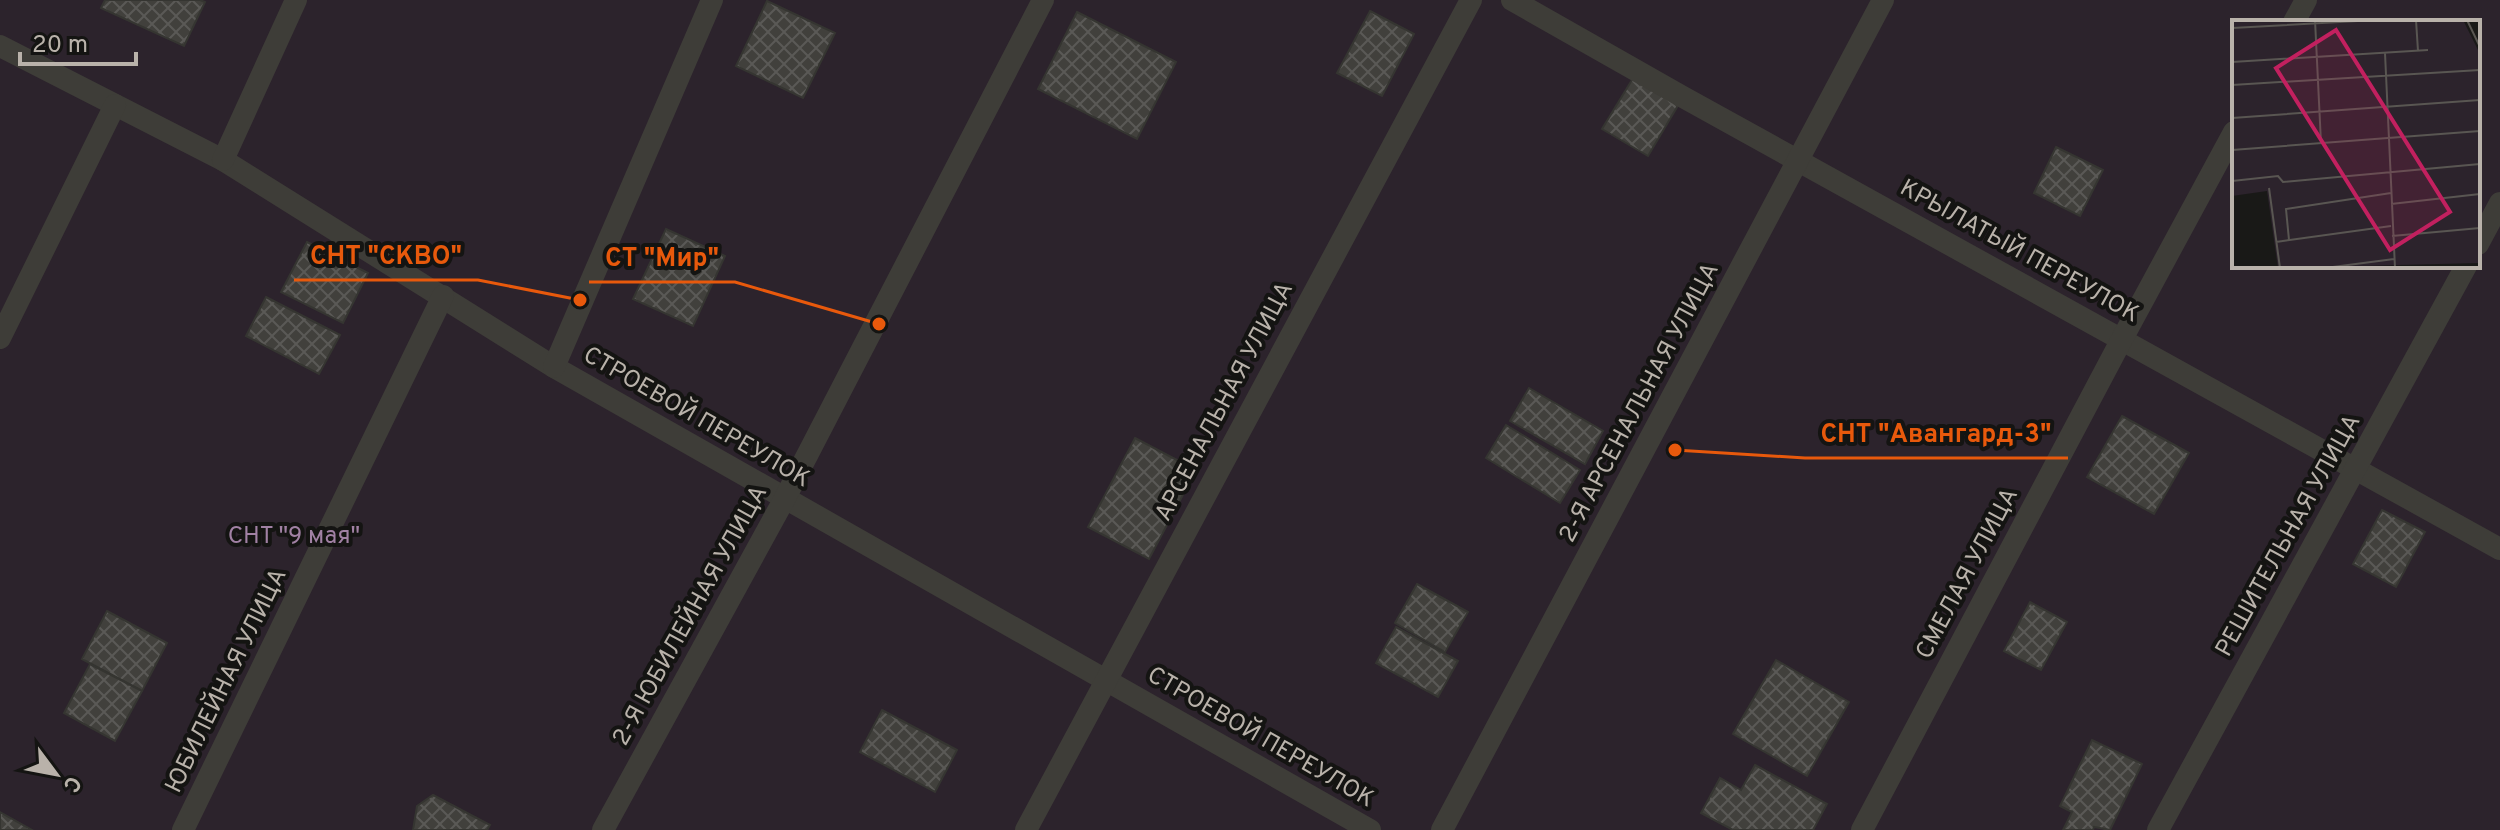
<svg xmlns="http://www.w3.org/2000/svg" width="2500" height="830" font-family="Overpass,sans-serif">
  <style>
    .garden { fill: #2c232c; fill-rule: evenodd }
    .building { fill: url(#building-cross-hatch); stroke: #353531; stroke-width: 2 }
    .lines { fill: none; stroke-linecap: round; stroke-linejoin: round }
    .service { stroke: #3e3d38; stroke-width: 22 }
    .labels { text-anchor: middle; dominant-baseline: central; stroke-width: 8; stroke-linejoin: round; paint-order: stroke }
    .street-label { font-size: 24px; fill: #b9b2aa; stroke: #141412 }
    .park-label { font-size: 24px; fill: #a181a4; stroke: #141412 }
    .inset-road { fill: none; stroke: #595652; stroke-width: 2 }
    .view { fill: #c2205f; fill-opacity: 0.15; stroke: #c2205f; stroke-width: 4 }
    .inset-edge { fill: none; stroke: #b9b2aa; stroke-width: 4 }
    .leader { fill: none; stroke: #e8590c; stroke-width: 3 }
    .callout-dot { fill: #e8590c; stroke: #141412; stroke-width: 3 }
    .callout-label { font-size: 26px; text-anchor: middle; font-weight: bold; fill: #e8590c; stroke: #141412; stroke-width: 8; stroke-linejoin: round; paint-order: stroke }
  </style>
  <defs>
    <pattern id="building-cross-hatch" width="8" height="8" patternUnits="userSpaceOnUse" patternTransform="scale(2)"><rect width="8" height="8" fill="#41403c"/><path d="M0 0l8 8M0 8l8-8" fill="none" stroke="#5a5956"/></pattern>
  </defs>
  <rect width="100%" height="100%" fill="#191917"/>
  <path class="garden" d="M0 0H2500V830H0ZM2234 22H2478V266H2234Z"/>
  <g class="building">
    <polygon points="105,0 200,0 205,2 184,46 101,8"/>
    <polygon points="767,1 835,33 803,98 736,66"/>
    <polygon points="1370,11 1414,34 1382,96 1337,73"/>
    <polygon points="1077,12 1176,62 1137,139 1038,89"/>
    <polygon points="1638,70 1683,97 1648,156 1602,129"/>
    <polygon points="2056,147 2103,170 2080,216 2034,193"/>
    <polygon points="666,229 725,256 693,326 633,299"/>
    <polygon points="307,242 368,273 343,323 281,292"/>
    <polygon points="266,297 340,335 319,374 246,336"/>
    <polygon points="1529,388 1603,431 1585,464 1510,421"/>
    <polygon points="2122,416 2189,453 2154,514 2087,477"/>
    <polygon points="1506,425 1580,470 1560,503 1486,458"/>
    <polygon points="1135,438 1196,470 1149,559 1088,527"/>
    <polygon points="2382,510 2425,532 2396,587 2353,564"/>
    <polygon points="1417,584 1468,612 1445,652 1395,623"/>
    <polygon points="2030,602 2067,622 2041,670 2004,651"/>
    <polygon points="107,611 167,643 142,691 82,659"/>
    <polygon points="1396,627 1458,661 1438,697 1376,663"/>
    <polygon points="1776,660 1849,702 1807,776 1733,734"/>
    <polygon points="90,664 142,691 115,741 64,713"/>
    <polygon points="882,710 957,750 935,792 860,752"/>
    <polygon points="2092,740 2142,764 2110,830 2094,827 2093,830 2063,830 2072,812 2060,806"/>
    <polygon points="1755,765 1827,804 1813,830 1733,830 1701,813 1720,778 1741,790"/>
    <polygon points="433,795 490,825 487,830 413,830 417,806"/>
    <polygon points="0,812 32,830 0,830"/>
  </g>
  <g class="lines">
    <g class="service">
      <polyline points="1512,0 1683,97 2500,549"/>
      <polyline points="2294,22 2306,0"/>
      <polyline points="0,46 223,160 554,367 1370,830"/>
      <polyline points="223,160 296,0"/>
      <polyline points="2478,244 2500,203"/>
      <polyline points="0,338 115,105"/>
      <polyline points="554,367 712,0"/>
      <polyline points="183,830 443,296"/>
      <polyline points="603,830 785,498 1043,0"/>
      <polyline points="1026,830 1471,0"/>
      <polyline points="1442,830 1883,0"/>
      <polyline points="1862,830 2122,339 2234,132"/>
      <polyline points="2158,830 2466,266"/>
    </g>
  </g>
  <g class="labels">
    <g class="street-label">
      <text transform="translate(2019 252) rotate(29)">КРЫЛАТЫЙ ПЕРЕУЛОК</text>
      <text transform="translate(1225 402) rotate(-62)">АРСЕНАЛЬНАЯ УЛИЦА</text>
      <text transform="translate(1640 403) rotate(-62)">2-Я АРСЕНАЛЬНАЯ УЛИЦА</text>
      <text transform="translate(696 418) rotate(30)">СТРОЕВОЙ ПЕРЕУЛОК</text>
      <text transform="translate(2289 536) rotate(-61)">РЕШИТЕЛЬНАЯ УЛИЦА</text>
      <text transform="translate(1968 574) rotate(-62)">СМЕЛАЯ УЛИЦА</text>
      <text transform="translate(691 616) rotate(-61)">2-Я ЮБИЛЕЙНАЯ УЛИЦА</text>
      <text transform="translate(227 681) rotate(-64)">ЮБИЛЕЙНАЯ УЛИЦА</text>
      <text transform="translate(1260 738) rotate(30)">СТРОЕВОЙ ПЕРЕУЛОК</text>
    </g>
    <g class="park-label">
      <text x="294" y="537">СНТ "9 мая"</text>
    </g>
  </g>
  <g transform="translate(2232 20)">
    <rect width="248" height="248" fill="#191917"/>
    <path d="M0 0H231L248 34V243L46 248 35 171 0 176Z" fill="#2c232c"/>
    <path class="inset-road" d="M83 0 89 123M184 0 186 31M235 0 248 27M0 8 144 0M153 33 163 248M0 42 196 30M0 65 248 50M0 98 248 80M0 130 248 111M0 161 46 156 51 162 248 144M37 168 48 248M159 184 248 174M160 216 248 208M57 220 54 189 159 173M44 222 159 206M93 248 162 239"/>
    <path class="view" d="M104 10 218 192 158 230 44 48Z"/>
    <rect width="248" height="248" class="inset-edge"/>
  </g>
  <path class="leader" d="M580 300L478 280H294M879 324L735 282H589M1675 450L1805 458H2068"/>
  <g class="callout-dot">
    <circle cx="580" cy="300" r="8"/>
    <circle cx="879" cy="324" r="8"/>
    <circle cx="1675" cy="450" r="8"/>
  </g>
  <g class="callout-label">
    <text x="386" y="264">СНТ "СКВО"</text>
    <text x="662" y="266">СТ "Мир"</text>
    <text x="1936" y="442">СНТ "Авангард-3"</text>
  </g>
  <g transform="translate(56 774) rotate(122)" stroke="#141412" stroke-width="6" paint-order="stroke">
  <path d="M0-6L14 30L0 20L-14 30Z" fill="#b9b2aa"/>
  <text y="-12" font-size="22" font-weight="bold" text-anchor="middle" fill="#b9b2aa">С</text>
  </g>
  <path d="M20 52v12h116v-12" fill="none" stroke="#b9b2aa" stroke-width="4"/>
  <text x="32" y="52" font-size="24" fill="#b9b2aa" stroke="#141412" stroke-width="6" paint-order="stroke">20 m</text>
</svg>
